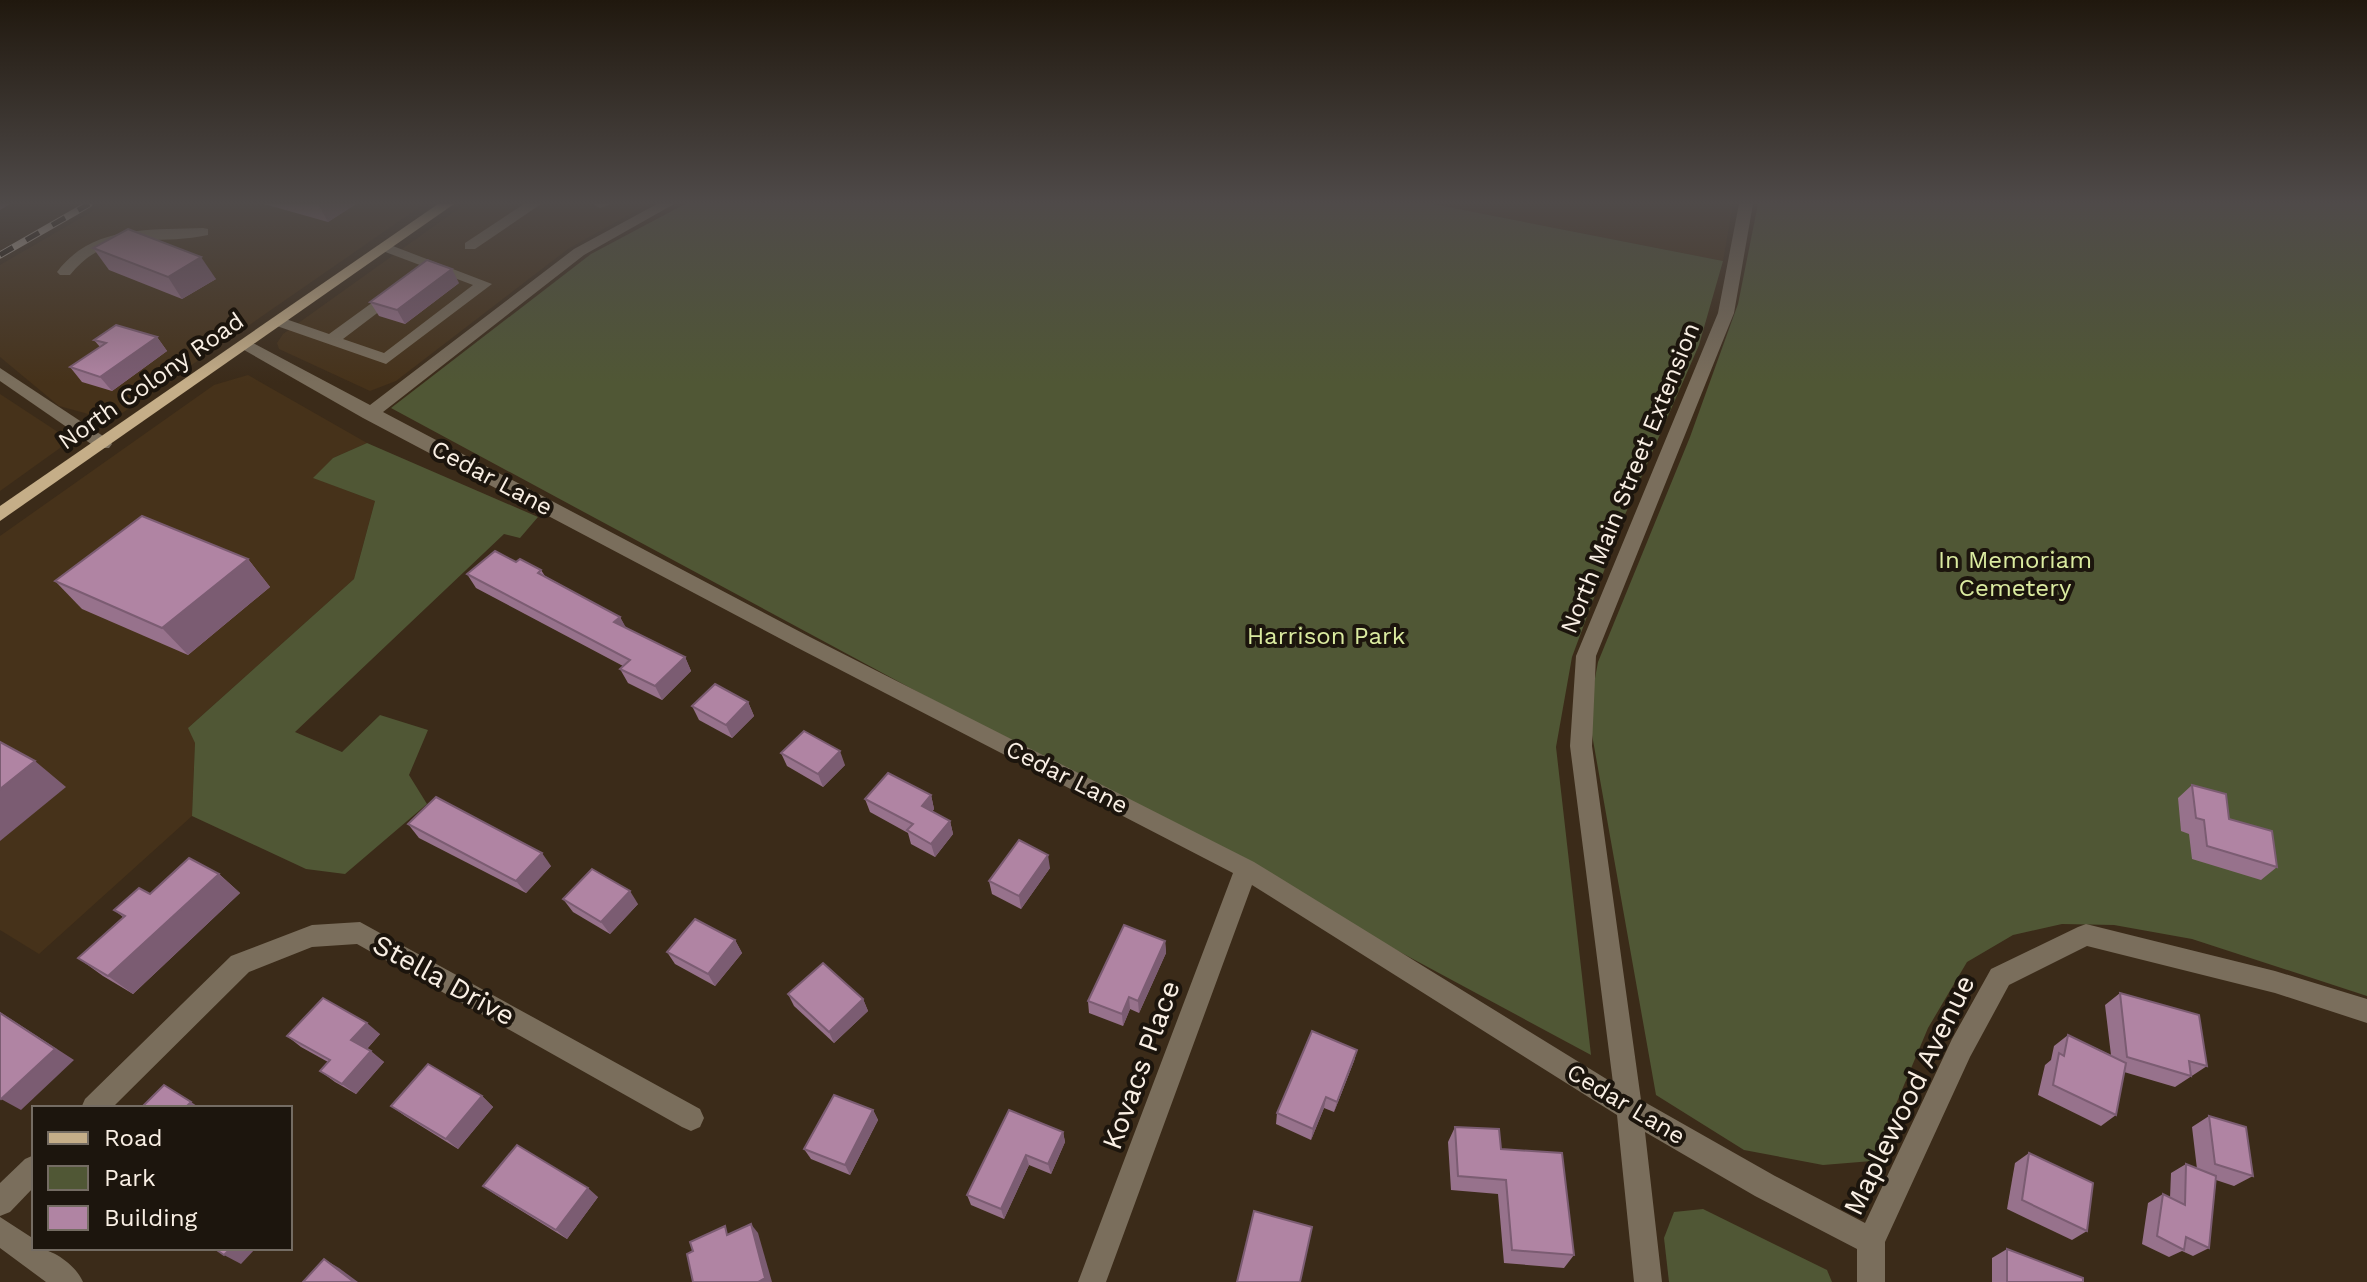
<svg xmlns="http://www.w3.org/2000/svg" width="2367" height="1282" font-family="'Work Sans',sans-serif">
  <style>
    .built { fill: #46321a }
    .green { fill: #505735 }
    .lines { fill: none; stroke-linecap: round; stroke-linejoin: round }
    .minor { fill: #7a6e5c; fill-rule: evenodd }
    .major { fill: #c5ae88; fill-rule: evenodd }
    .rail-casing { stroke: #cbc0b3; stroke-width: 7 }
    .rail { stroke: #1c150d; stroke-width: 5; stroke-dasharray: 15; stroke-linecap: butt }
    .wall { fill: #97728c }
    .shaded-wall { fill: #7b5c72 }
    .building { fill: #b084a3; stroke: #7b5c72; stroke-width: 2 }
    .labels { text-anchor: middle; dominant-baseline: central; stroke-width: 8; stroke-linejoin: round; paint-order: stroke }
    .street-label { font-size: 24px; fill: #f9efe4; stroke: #1c150d }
    .park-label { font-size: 24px; fill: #dbeba0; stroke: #1c150d }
    .near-street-label { font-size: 28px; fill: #f9efe4; stroke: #1c150d }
  </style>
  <rect width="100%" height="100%" fill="#3b2b19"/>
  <g class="built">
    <polygon points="105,204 424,204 118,416 103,418 59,406 0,357 0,265"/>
    <polygon points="465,204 648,204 568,249 396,381 370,391 279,349 277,343 283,334"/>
    <polygon points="1433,204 1733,204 1723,261"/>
    <polygon points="248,375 367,443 333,458 314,478 375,501 354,579 189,727 195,743 192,816 39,954 0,930 0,536 214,385"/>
    <polygon points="0,394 64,436 60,448 0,491"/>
  </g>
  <g class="green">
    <polygon points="685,204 1433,204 1723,261 1699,345 1624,517 1572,657 1556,747 1591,1055 391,408 591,254"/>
    <polygon points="1758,204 2367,204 2367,996 2192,939 2114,925 2062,924 2013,935 1967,962 1928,1028 1872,1161 1823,1165 1744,1150 1656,1095 1591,729 1593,689 1598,662 1690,437 1738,304"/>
    <polygon points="367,443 538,517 520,538 504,534 295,732 342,752 380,715 428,730 409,775 427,804 345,874 306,869 192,816 195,743 188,728 354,579 375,501 313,478 333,458"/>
    <polygon points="1703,1209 1827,1270 1832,1282 1669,1282 1664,1238 1674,1212"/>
  </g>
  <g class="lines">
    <g class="minor">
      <polygon points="524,204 541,204 475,249 465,249 465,243"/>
      <polygon points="593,204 611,204 600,208"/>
      <polygon points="657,204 674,204 584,255 383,412 810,637 1254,862 1613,1083 1570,746 1576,656 1718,313 1739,204 1753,204 1734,313 1596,656 1592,746 1641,1100 1775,1176 1865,1223 1952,1039 1991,969 2078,927 2086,924 2275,971 2367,999 2367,1023 2275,993 2087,946 2009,985 1970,1057 1885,1242 1885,1282 1857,1282 1857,1249 1755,1196 1645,1132 1662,1282 1634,1282 1617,1115 1252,885 1106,1282 1078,1282 1233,873 796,647 363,418 237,346 245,341 251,342 370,405 574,249"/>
      <path d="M203 228 208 229V235C156 247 109 226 70 275H60L57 272C92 225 149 230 203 228Z"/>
      <polygon points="385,243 492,284 386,364 274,325 272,322 280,317 329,334 391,289 401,289 401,295 343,339 384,353 473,285 380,250 380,244"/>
      <polygon points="0,368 109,440 112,444 109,448 97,448 0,381"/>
      <polygon points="360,922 700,1109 704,1118 700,1127 691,1131 682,1127 357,944 312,947 249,972 112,1108 81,1108 85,1099 231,956 312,925"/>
      <polygon points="34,1155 34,1187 10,1212 0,1216 0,1183 25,1159"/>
      <path d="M0 1217 34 1239V1248C52 1248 76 1265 83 1282H46L0 1248Z"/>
    </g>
    <polygon class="major" points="438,204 454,204 0,521 0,506"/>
    <g class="rail-casing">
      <polyline id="rail" points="0,255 89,204"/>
    </g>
    <use href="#rail" class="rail"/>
  </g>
  <g class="wall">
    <polygon points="264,204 356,204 328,222"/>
    <polygon points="93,248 216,279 182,299 109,270"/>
    <polygon points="459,283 405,324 379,316 370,302"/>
    <polygon points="157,337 167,351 112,391 82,382 70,367 100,347 94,340"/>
    <polygon points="248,559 270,587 188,655 82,609 55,581"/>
    <polygon points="516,562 541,570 545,576 620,617 626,629 685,657 691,671 662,700 628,683 620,669 623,666 476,588 467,574"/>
    <polygon points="748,702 754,716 732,738 699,720 692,706"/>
    <polygon points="781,753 845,765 823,787 787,766"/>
    <polygon points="2192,785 2229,819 2277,867 2261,880 2192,859 2189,834 2181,831 2178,798"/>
    <polygon points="931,795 934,809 932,812 950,821 953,834 935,857 911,844 908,833 870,812 865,799"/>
    <polygon points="408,824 551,866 526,893 419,838"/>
    <polygon points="1050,868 1021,909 992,894 989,881"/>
    <polygon points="219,874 240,893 133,994 103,976 78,958 123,917 114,910 150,894"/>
    <polygon points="563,899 638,904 610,934 573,912"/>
    <polygon points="735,940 742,953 715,986 675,964 667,952"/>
    <polygon points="1165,941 1166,953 1139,1013 1130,1009 1123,1026 1089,1013 1088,1001"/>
    <polygon points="2120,993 2207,1066 2175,1087 2124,1072 2116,1115 2101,1126 2038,1095 2045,1065 2051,1060 2054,1046 2068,1035 2111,1055 2105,1005"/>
    <polygon points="788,994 863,999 868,1011 834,1043 794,1006"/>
    <polygon points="380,1034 367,1049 384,1062 356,1094 335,1082 320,1071 328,1062 301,1047 287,1036"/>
    <polygon points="1357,1050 1354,1061 1334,1112 1324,1108 1311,1140 1276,1124 1277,1113"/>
    <polygon points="482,1096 493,1107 458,1149 405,1116 391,1106"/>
    <polygon points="873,1110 878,1120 850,1175 811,1159 804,1149"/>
    <polygon points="1009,1110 1063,1132 1065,1142 1051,1174 1029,1165 1004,1219 971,1205 967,1195"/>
    <polygon points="2209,1116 2253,1176 2234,1186 2216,1180 2209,1248 2193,1256 2182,1251 2169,1257 2142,1244 2148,1203 2163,1194 2170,1198 2171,1173 2186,1164 2197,1169 2192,1127"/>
    <polygon points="1455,1127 1501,1149 1574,1255 1564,1268 1504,1263 1498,1194 1451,1190 1448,1142"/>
    <polygon points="2029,1153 2087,1231 2072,1240 2007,1209 2015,1163"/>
    <polygon points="483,1186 598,1197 567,1239 496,1195"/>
    <polygon points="2007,1249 2083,1282 1992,1282 1992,1258"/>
  </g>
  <g class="shaded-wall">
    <polygon points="0,204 10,204 0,210"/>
    <polygon points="318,204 356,204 328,222"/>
    <polygon points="201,257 216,279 182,299 168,277"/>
    <polygon points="452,269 459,283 405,324 397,310"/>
    <polygon points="157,337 167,351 112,391 100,377"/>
    <polygon points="248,559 270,587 188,655 162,628"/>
    <polygon points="620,617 628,631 614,622"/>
    <polygon points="685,657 691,671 662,700 655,686"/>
    <polygon points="748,702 754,716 732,738 726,725"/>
    <polygon points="840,751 845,765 823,787 818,774"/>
    <polygon points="35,761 66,787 0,841 0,789"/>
    <polygon points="931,795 934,809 925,819 922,806"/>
    <polygon points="950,821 953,834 935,857 931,844"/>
    <polygon points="542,853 551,866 526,893 516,881"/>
    <polygon points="1048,855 1050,868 1021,909 1019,896"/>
    <polygon points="219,874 240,893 133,994 108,976"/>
    <polygon points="630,891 638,904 610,934 601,922"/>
    <polygon points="735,940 742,953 715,986 708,974"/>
    <polygon points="1165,941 1166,953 1139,1013 1138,1001"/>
    <polygon points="1129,997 1130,1009 1123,1026 1122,1014"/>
    <polygon points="863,999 868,1011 834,1043 829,1032"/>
    <polygon points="0,1012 74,1060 21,1110 1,1099"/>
    <polygon points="367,1023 380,1034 365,1051 351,1040"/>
    <polygon points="1357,1050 1354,1061 1334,1112 1337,1102"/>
    <polygon points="371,1051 384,1062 356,1094 342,1084"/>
    <polygon points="482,1096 493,1107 458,1149 446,1139"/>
    <polygon points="1326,1097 1324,1108 1311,1140 1313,1129"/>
    <polygon points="191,1102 200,1108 185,1108"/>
    <polygon points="873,1110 878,1120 850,1175 845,1165"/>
    <polygon points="1063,1132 1065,1142 1051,1174 1048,1164"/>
    <polygon points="1026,1155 1029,1165 1004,1219 1001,1209"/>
    <polygon points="588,1188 598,1197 567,1239 556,1230"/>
    <polygon points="751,1224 758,1233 772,1282 758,1282"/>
    <polygon points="231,1248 256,1248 241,1264 224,1255"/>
    <polygon points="324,1259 339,1268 358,1282 354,1282"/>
  </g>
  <g class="building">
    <polygon points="128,229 201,257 168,277 93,248"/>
    <polygon points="427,260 452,269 397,310 370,302"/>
    <polygon points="116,325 157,337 100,377 70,367 106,343 94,340"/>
    <polygon points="142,516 248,559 162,628 55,581"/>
    <polygon points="495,551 516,562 520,559 541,570 538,573 620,617 614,622 685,657 655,686 620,669 630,660 467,574"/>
    <polygon points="715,684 748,702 726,725 692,706"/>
    <polygon points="804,731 840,751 818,774 781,753"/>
    <polygon points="0,742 35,761 0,789"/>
    <polygon points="888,773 931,795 922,806 950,821 931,844 907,830 913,824 865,799"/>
    <polygon points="2192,785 2226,794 2229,819 2272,831 2277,867 2207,846 2204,820 2196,818"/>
    <polygon points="436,797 542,853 516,881 408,824"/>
    <polygon points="1019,840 1048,855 1019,896 989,881"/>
    <polygon points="189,858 219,874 108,976 78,958 125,916 114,910 139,888 150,894"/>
    <polygon points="592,869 630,891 601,922 563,899"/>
    <polygon points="695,919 735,940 708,974 667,952"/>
    <polygon points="1124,925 1165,941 1138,1001 1129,997 1122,1014 1088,1001"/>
    <polygon points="823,963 863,999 829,1032 788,994"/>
    <polygon points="2120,993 2199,1015 2207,1066 2189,1061 2191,1076 2127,1057"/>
    <polygon points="323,998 367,1023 351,1040 371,1051 342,1084 320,1071 330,1060 287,1036"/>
    <polygon points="0,1013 55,1049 1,1099 0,1098"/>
    <polygon points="1312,1031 1357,1050 1337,1102 1326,1097 1313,1129 1277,1113"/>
    <polygon points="2068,1035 2126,1063 2116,1115 2053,1085 2059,1053 2064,1056"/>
    <polygon points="428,1064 482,1096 446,1139 391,1106"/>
    <polygon points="164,1085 191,1102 185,1108 141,1108"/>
    <polygon points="834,1095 873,1110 845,1165 804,1149"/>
    <polygon points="1009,1110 1063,1132 1048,1164 1026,1155 1001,1209 967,1195"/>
    <polygon points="2209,1116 2246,1127 2253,1176 2215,1164"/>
    <polygon points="1455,1127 1499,1129 1501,1149 1562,1153 1574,1255 1512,1250 1506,1180 1458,1176"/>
    <polygon points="517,1145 588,1188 556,1230 483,1186"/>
    <polygon points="2029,1153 2093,1183 2087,1231 2022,1200"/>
    <polygon points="2186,1164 2216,1176 2209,1248 2186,1237 2184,1250 2157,1236 2163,1194 2185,1205"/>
    <polygon points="1254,1211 1312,1227 1300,1282 1237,1282"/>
    <polygon points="751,1224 765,1278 758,1282 693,1282 687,1254 693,1251 690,1242 725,1226 727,1235"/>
    <polygon points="214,1248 231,1248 224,1255"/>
    <polygon points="2007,1249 2083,1278 2083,1282 2007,1282"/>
    <polygon points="324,1259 354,1282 303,1282"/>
  </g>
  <linearGradient id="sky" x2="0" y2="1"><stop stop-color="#20180e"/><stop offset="0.53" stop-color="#4f4a49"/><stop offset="1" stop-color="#4f4a49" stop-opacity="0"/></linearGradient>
  <rect width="2367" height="383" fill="url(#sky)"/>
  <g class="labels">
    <g class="street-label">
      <text transform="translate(151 381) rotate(-35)">North Colony Road</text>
      <text transform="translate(492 478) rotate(28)">Cedar Lane</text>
      <text transform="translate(1630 478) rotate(-68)">North Main Street Extension</text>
      <text transform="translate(1067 777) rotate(27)">Cedar Lane</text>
      <text transform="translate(1626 1104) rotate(31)">Cedar Lane</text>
    </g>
    <g class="park-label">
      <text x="2015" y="560">In Memoriam<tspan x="2015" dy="28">Cemetery</tspan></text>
      <text x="1326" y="636">Harrison Park</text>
    </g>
    <g class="near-street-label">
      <text transform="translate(444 980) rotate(29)">Stella Drive</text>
      <text transform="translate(1141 1065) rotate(-70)">Kovacs Place</text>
      <text transform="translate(1909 1095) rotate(-64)">Maplewood Avenue</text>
    </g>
  </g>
  <rect x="32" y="1106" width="260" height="144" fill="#1c150d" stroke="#746c63" stroke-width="2"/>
  <rect x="48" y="1132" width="40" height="12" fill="#c5ae88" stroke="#746c63" stroke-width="2"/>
  <text x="104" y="1146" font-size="24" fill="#f9efe4">Road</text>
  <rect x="48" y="1166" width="40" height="24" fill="#505735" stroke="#746c63" stroke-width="2"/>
  <text x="104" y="1186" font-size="24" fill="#f9efe4">Park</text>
  <rect x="48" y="1206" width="40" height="24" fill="#b084a3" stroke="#746c63" stroke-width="2"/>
  <text x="104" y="1226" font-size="24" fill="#f9efe4">Building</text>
</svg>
